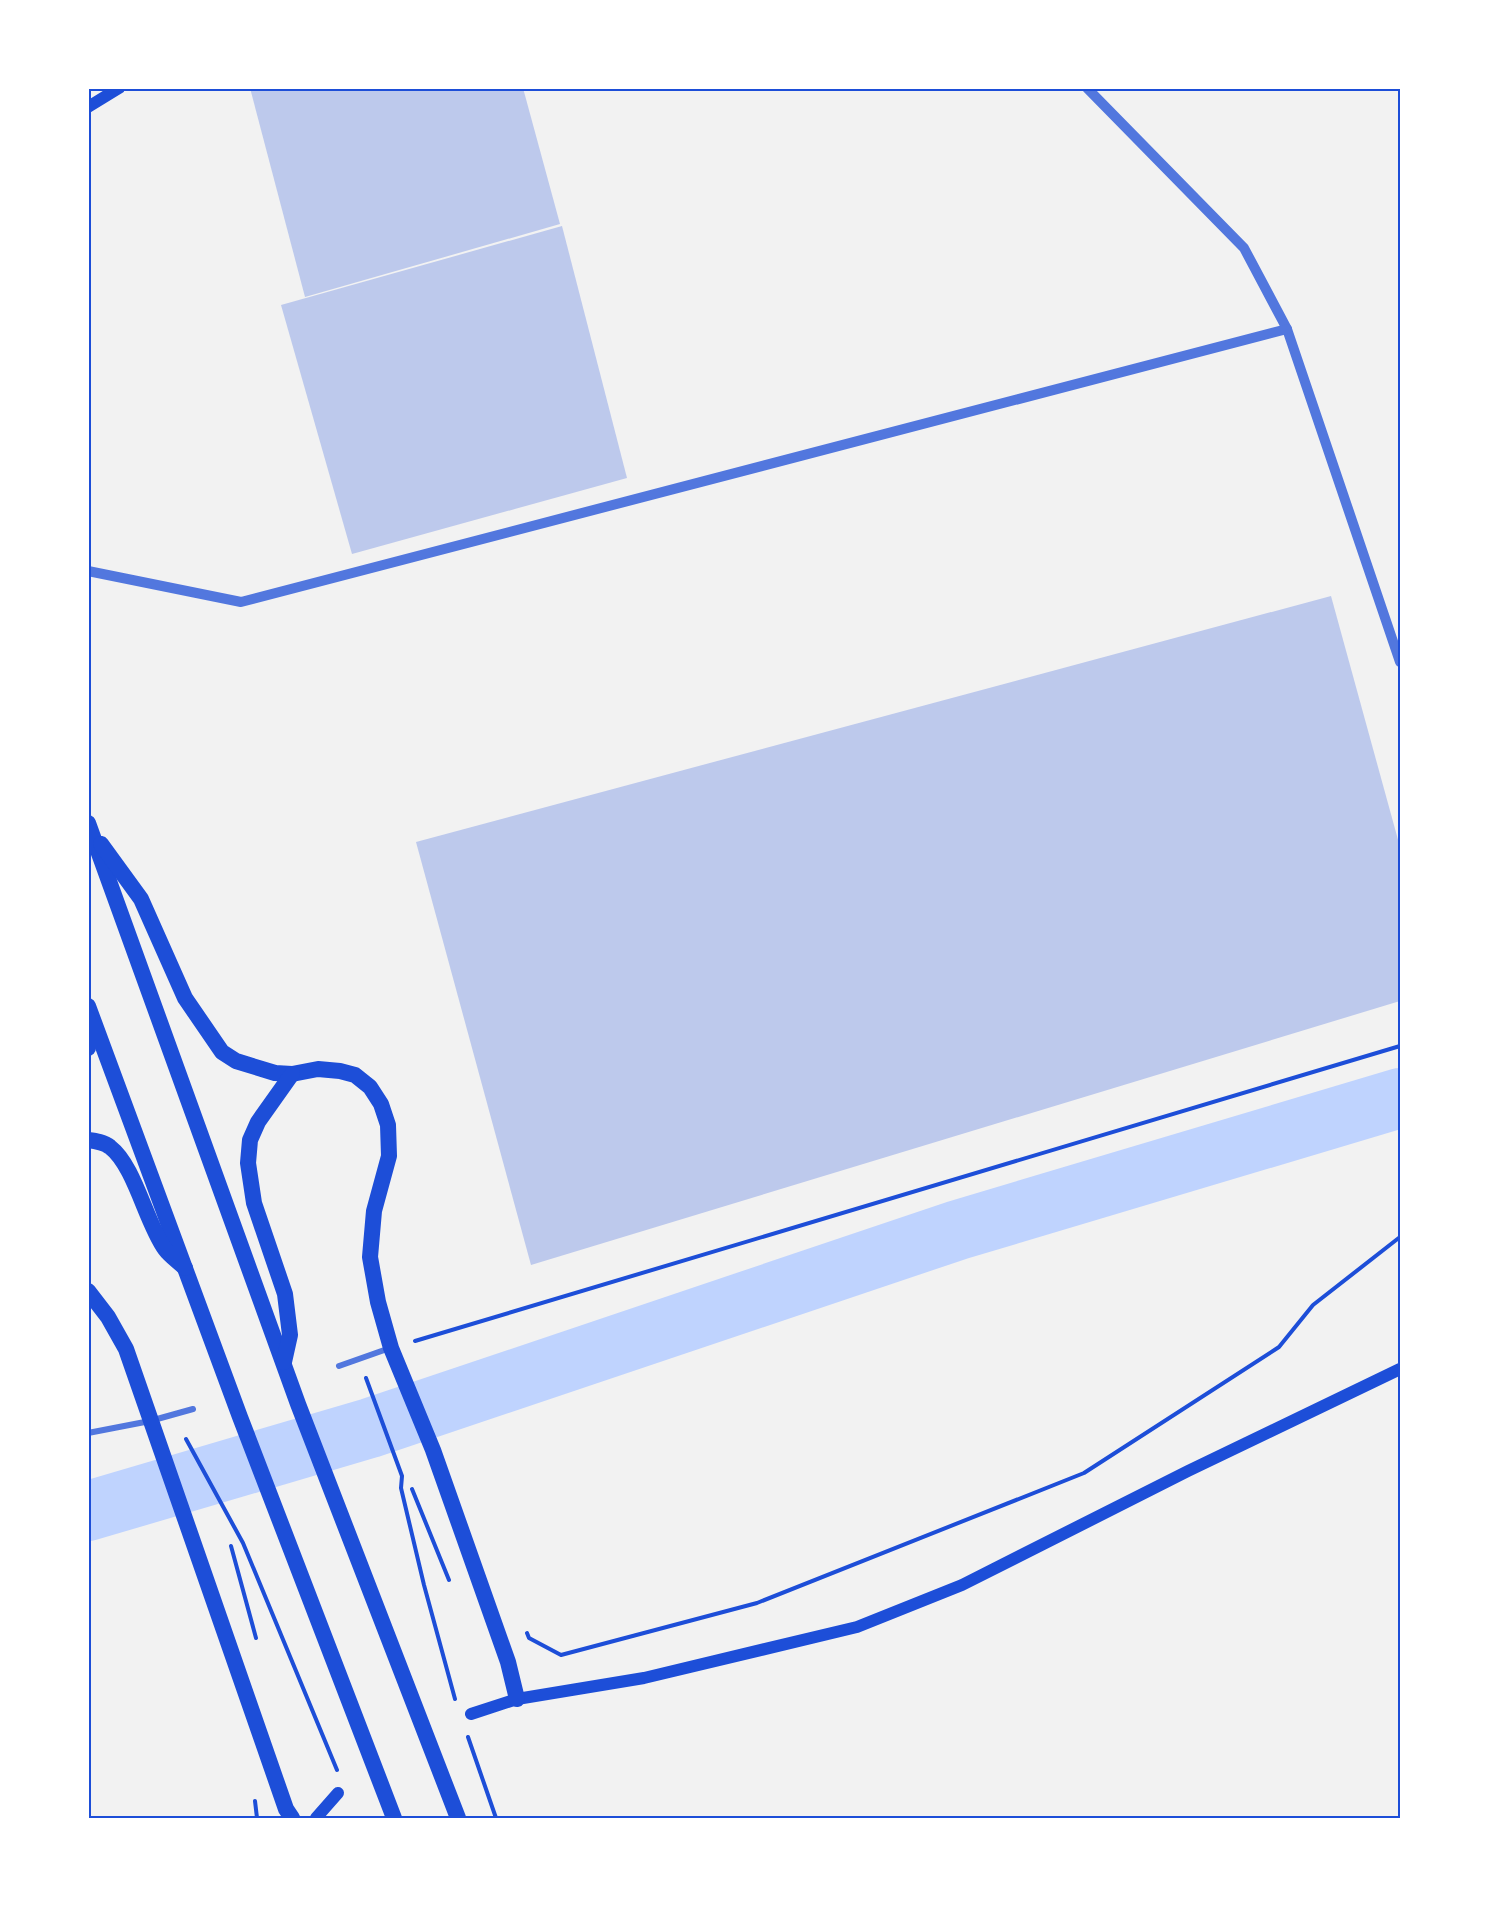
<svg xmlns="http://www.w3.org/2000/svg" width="1489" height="1907" font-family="'PT Sans',sans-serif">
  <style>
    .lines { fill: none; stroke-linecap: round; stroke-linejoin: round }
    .river { stroke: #bfd3fe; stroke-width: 60 }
    .building { fill: #bdc9ec }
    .path { stroke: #1d4ed8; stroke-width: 4 }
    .minor { stroke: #5277de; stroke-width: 6 }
    .tertiary { stroke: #5277de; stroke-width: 10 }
    .secondary { stroke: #1d4ed8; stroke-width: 12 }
    .trunk { stroke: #1d4ed8; stroke-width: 16 }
    .neatline { fill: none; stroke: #1d4ed8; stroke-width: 2 }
  </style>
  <rect width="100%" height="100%" fill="#f2f2f2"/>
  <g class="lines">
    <polyline class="river" points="88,1511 370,1428 958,1230 1400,1098"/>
  </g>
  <g class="building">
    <polygon points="250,88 523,88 560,224 305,297"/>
    <polygon points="562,226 627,478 352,554 281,305"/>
    <polygon points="1331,596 1400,847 1400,1001 531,1265 416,842"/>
  </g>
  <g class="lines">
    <g class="path">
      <polyline points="415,1341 1400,1046"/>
      <polyline points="366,1378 402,1476 401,1488 424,1585 455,1699"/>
      <polyline points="186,1439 243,1543 337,1770"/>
      <polyline points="412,1489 449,1580"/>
      <polyline points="231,1546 256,1638"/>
      <polyline points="527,1633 529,1638 561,1655 757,1603 1084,1473 1279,1347 1313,1305 1400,1237"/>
      <polyline points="468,1737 496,1818"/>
      <polyline points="255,1801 257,1818"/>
    </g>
    <g class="minor">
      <polyline points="339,1366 390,1348"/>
      <polyline points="88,1433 150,1421 193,1409"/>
    </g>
    <g class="tertiary">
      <polyline points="1087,88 1244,248 1287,329 1400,662"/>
      <polyline points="88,571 241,602 1287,329"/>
    </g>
    <g class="secondary">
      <polyline points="88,107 119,88"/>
      <polyline points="471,1714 517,1699 644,1678 857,1627 962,1585 1188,1471 1400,1369"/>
      <polyline points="316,1818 338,1793"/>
    </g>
    <g class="trunk">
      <polyline points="88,823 298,1404 458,1818"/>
      <polyline points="101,844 141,899 185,998 222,1052 236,1061 275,1073 292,1074 318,1069 340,1071 355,1075 370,1087 381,1104 388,1125 389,1156 374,1211 370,1257 378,1302 391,1348 433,1450 508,1662 517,1699"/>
      <polyline points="88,1006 240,1417 394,1818"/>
      <polyline points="88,1019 88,1048"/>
      <path d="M88 1140C96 1141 104 1142 110 1147 135 1166 146 1223 165 1249 170 1256 179 1262 185 1268"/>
      <polyline points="88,1291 108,1317 126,1349 286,1809 292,1818"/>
      <polyline points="284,1362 290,1335 285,1294 254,1203 248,1163 250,1140 258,1122 292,1074"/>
    </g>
  </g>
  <rect width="1489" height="1907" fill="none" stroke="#ffffff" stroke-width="180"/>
  <rect x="90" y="90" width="1309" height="1727" class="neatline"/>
</svg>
